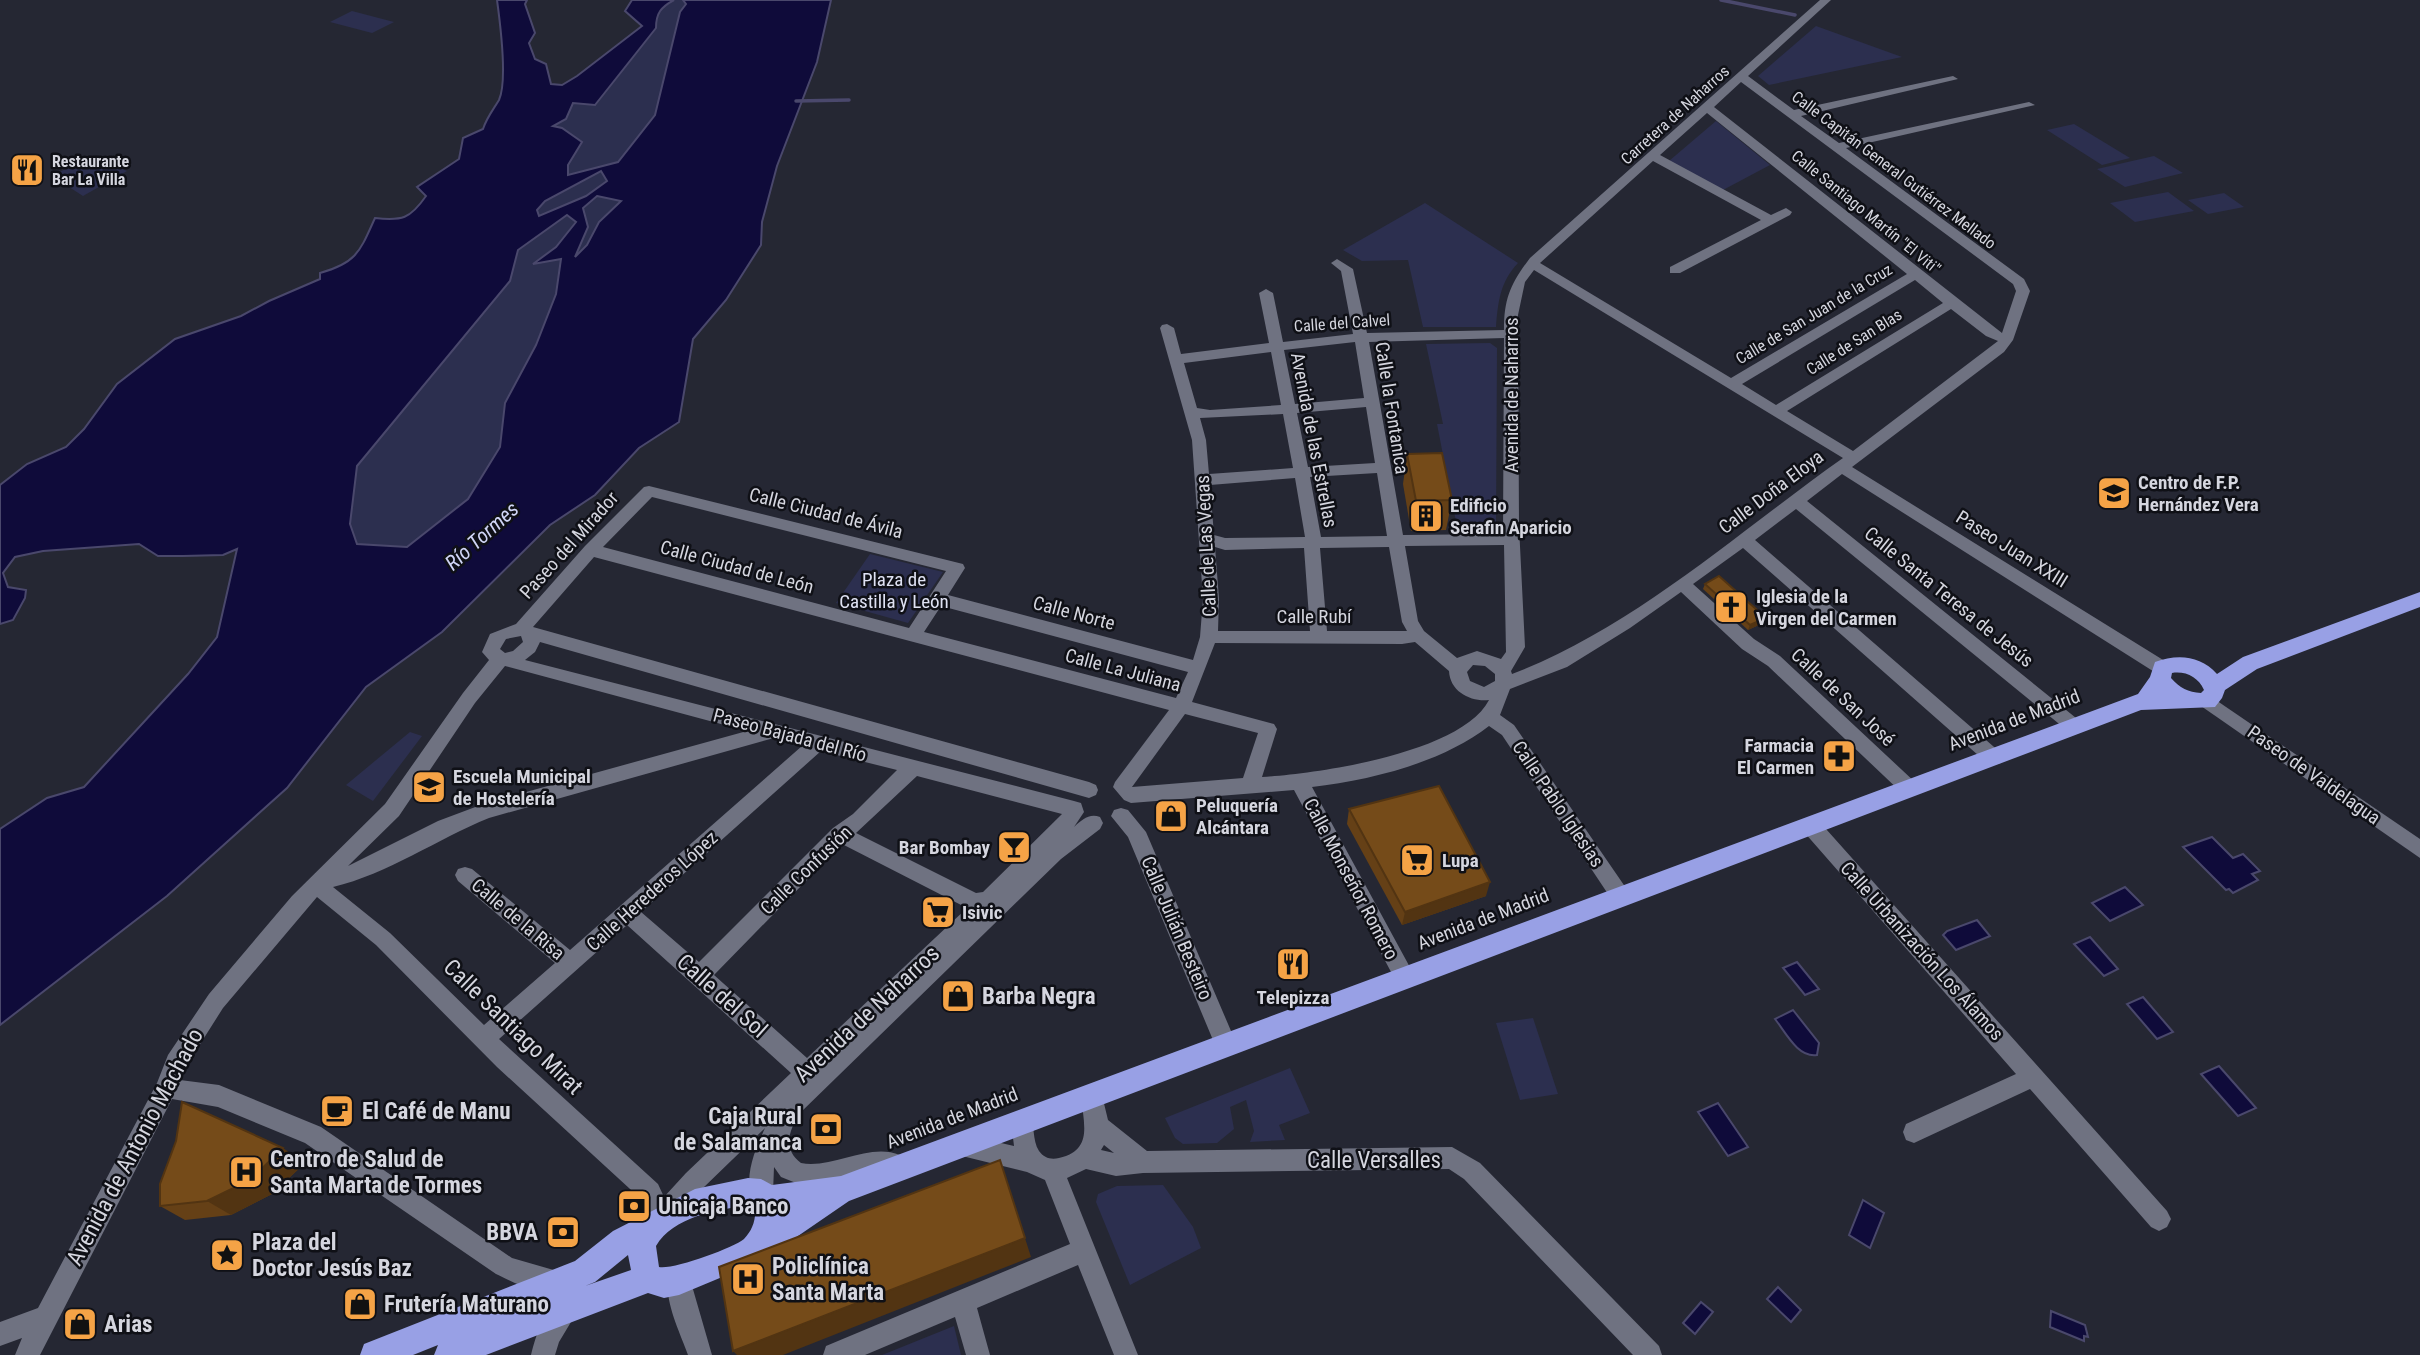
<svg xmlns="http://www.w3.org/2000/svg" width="2420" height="1355" font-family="'Roboto Condensed',sans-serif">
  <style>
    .green { fill: #2c2f4f }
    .water { fill: #0f0b3a; stroke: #4a486c; stroke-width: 2; fill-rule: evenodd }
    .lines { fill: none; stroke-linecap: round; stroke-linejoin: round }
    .stream { stroke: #4a486c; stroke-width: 3.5 }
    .minor { fill: #6f7281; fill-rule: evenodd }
    .highway { fill: #98a0e5; fill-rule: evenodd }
    .wall { fill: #654016 }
    .shaded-wall { fill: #523412 }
    .building { fill: #754b19; stroke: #523412; stroke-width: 2 }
    .labels { text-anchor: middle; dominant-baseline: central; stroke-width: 5; stroke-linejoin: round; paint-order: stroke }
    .far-street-label { font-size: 16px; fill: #d5d6df; stroke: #0f1016 }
    .far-poi-label { font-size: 16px; font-weight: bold; fill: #d5d6df; stroke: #0f1016; text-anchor: start }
    .street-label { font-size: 19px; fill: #d5d6df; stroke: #0f1016 }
    .poi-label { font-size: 19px; font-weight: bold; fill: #d5d6df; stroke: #0f1016; text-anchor: start }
    .park-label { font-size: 19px; fill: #dfe2f3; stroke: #0f1016 }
    .water-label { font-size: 21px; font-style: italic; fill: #d0d5f6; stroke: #0f1016 }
    .near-street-label { font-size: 23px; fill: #d5d6df; stroke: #0f1016 }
    .near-poi-label { font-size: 23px; font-weight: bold; fill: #d5d6df; stroke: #0f1016; text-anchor: start }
  </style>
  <rect width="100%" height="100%" fill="#252733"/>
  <g class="green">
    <path d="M674 0H683L686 4 680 12 655 115 618 162 567 175 568 165 582 142 552 126 566 119 572 103 596 105 656 28C656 13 661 7 674 0Z"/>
    <polygon points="352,11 394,22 372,33 330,22"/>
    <polygon points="1816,26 1902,57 1769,85 1758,76"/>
    <polygon points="1716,121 1770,165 1723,190 1669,161"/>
    <polygon points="2074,124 2130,158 2102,165 2047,130"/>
    <polygon points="90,156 127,171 83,196 52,176"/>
    <polygon points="2154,156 2183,173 2125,187 2097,169"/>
    <polygon points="601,171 607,181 586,196 539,216 537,210 545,201"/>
    <polygon points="2168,192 2194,211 2135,222 2110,203"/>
    <polygon points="2224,193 2244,207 2208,214 2188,200"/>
    <polygon points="598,195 622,200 599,222 587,245 573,259 588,227 583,208"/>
    <path d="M1425 203 1518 263C1500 282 1498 302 1496 327H1423L1408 260 1362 261 1343 250Z"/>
    <polygon points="566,215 576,221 556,247 535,262 561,258 556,294 536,344 505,403 500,447 468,499 407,547 357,544 350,524 357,466 510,281 518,250"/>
    <polygon points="1490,343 1497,348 1496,529 1458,532 1437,424 1443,424 1426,344"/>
    <polygon points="870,554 943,572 908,623 836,603"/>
    <polygon points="410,732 422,736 373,801 346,785"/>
    <polygon points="1533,1018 1558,1094 1520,1100 1496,1023"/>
    <polygon points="1290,1068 1310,1113 1279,1125 1285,1140 1250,1142 1254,1131 1246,1100 1230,1107 1234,1129 1217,1143 1183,1144 1175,1138 1165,1118"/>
    <polygon points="1163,1185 1193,1227 1201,1248 1130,1285 1096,1202 1098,1194 1117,1186"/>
    <polygon points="954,1326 961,1355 882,1355"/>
  </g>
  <g class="water">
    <path d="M497 0H527L525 4 535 33 529 43 535 59 546 64 551 84 562 85 577 76 642 26 625 11 632 0H674C661 7 656 13 656 28L595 105 573 103 566 119 553 126 562 128 582 142 568 165V175L618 162 655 115 680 12 686 4 683 0H831L817 62 777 166 762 222 761 245 726 300 693 339 679 422 639 448 595 495 550 525 442 632 366 687 287 788 167 896 0 1025V829L47 798 84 787 188 674 217 637 237 549 223 555 183 556H158L139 544 43 551 15 557 3 573 8 587 26 590 25 598 13 620 0 624V485L27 464 66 447 84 429 117 384 175 339 241 316 269 301 320 279V273C357 263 360 251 375 218 402 221 410 219 426 196L417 187 459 159 463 138 483 129C487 117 493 110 499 100 508 80 500 22 497 0ZM601 171 607 181 586 196 539 216 537 210 545 201ZM597 196 621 201 599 222 587 245 575 257 588 227 583 208ZM567 215 576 222 556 247 533 264 561 259 556 294 536 345 505 403 500 447 468 499 407 547 357 544 350 524 357 466 510 281 518 250Z"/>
    <polygon points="2212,837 2233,858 2243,854 2260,871 2252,874 2258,880 2233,893 2229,889 2226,890 2183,847"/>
    <polygon points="2125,887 2143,905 2110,921 2092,903"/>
    <polygon points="1977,920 1990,936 1956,950 1943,935 1947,931"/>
    <polygon points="2090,937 2118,969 2104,976 2074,944"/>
    <polygon points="1797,962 1819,989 1805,995 1783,968"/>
    <polygon points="2143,997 2173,1032 2157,1039 2127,1004"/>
    <path d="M1793 1010 1819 1043 1817 1055C1798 1058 1786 1033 1775 1019Z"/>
    <polygon points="2219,1066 2256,1108 2238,1116 2201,1074"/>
    <polygon points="1718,1103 1748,1147 1728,1156 1698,1112"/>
    <polygon points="1863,1200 1884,1213 1870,1248 1849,1235"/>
    <polygon points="1778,1287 1801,1310 1791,1322 1767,1299"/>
    <polygon points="1701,1302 1713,1312 1695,1334 1683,1323"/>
    <polygon points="2051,1311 2085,1325 2088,1337 2084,1336 2084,1341 2050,1327"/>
  </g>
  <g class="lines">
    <g class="stream">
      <polyline points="1721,0 1795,15"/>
      <polyline points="796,101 849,100"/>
    </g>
    <g class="minor">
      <path d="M1820 0H1831L1748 76 1794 110 1953 76 1958 79 1801 116 1839 143 2029 102 2035 105 1846 148 2024 279 2030 291 2013 340 2004 352 1852 467 2168 663 2171 668 2168 673H2156L1842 474 1807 501 2081 722 2084 727 2081 732H2069L1796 509 1755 540 2001 753 2003 758 2001 763 1994 765 1987 763 1743 548 1693 584 1754 639 1780 656 1917 784 1919 789 1917 794 1910 797 1903 794 1768 666 1742 649 1681 592 1630 628 1567 667 1510 689 1500 715 1514 725 1628 891 1631 897 1628 903 1621 906 1614 903 1502 735 1489 726C1441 763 1371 780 1312 787L1412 971 1415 978 1412 985 1405 987 1398 985 1294 790 1131 803 1124 800 1113 787 1115 782 1169 710 594 557 533 627 1089 782 1096 785 1098 790 1096 795 1089 798 540 642 535 652 525 660 1074 801 1081 803 1084 812 1074 827C1082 820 1089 813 1100 817L1103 823 1100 829 1061 859 800 1113C789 1130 782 1149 801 1163 833 1169 869 1142 900 1155L903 1163 900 1171 806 1187 781 1177 774 1167 773 1193 769 1201 761 1205 753 1201C743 1177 755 1150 765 1128L702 1189 669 1227 661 1231 653 1227 642 1200 497 1067 376 945 317 897 223 1008 185 1068 180 1080 219 1085 321 1127 512 1258 564 1273 567 1282 564 1291C543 1299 515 1283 496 1274L305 1143 218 1107 172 1099 40 1355H15L22 1338 0 1346V1322L38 1308 157 1083 168 1055 209 994 292 896 385 804 463 693 489 660 482 652 490 634 516 624 585 546 644 487 649 486 963 564 965 568 948 595 1193 660 1200 637 1203 599 1192 440 1160 328 1162 325 1167 324 1174 328 1181 354 1269 343 1259 293 1266 289 1273 293 1283 342 1353 334 1341 271 1331 263 1337 259 1353 269 1367 333 1504 330C1504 298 1511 283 1530 258ZM1741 82 2013 284 2016 291 2002 333 1714 107ZM1707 113 1907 274 1731 378 1540 263 1653 161 1761 220 1670 267V273H1680L1790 215 1792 212 1786 208 1771 215 1660 155ZM1534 270 1843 458C1738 532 1635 627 1512 674L1511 671 1525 647 1519 526 1518 315 1525 282ZM1915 280 1943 303 1776 405 1742 384ZM1951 309 1986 336 1998 341 1853 451 1787 411ZM1504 338 1503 534 1403 535 1369 342ZM1355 342 1364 398 1295 404 1284 350ZM1271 352 1281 405 1210 410 1197 408 1184 363ZM1366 407 1375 463 1308 467 1297 413ZM1283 414 1293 468 1209 474 1206 440 1200 418ZM1377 473 1387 536 1321 537 1310 477ZM1295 478 1305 537 1225 538 1214 535 1210 485ZM652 497 946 571 909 628 603 547ZM1504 545 1506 652 1501 659 1477 651 1457 658 1424 631 1418 621 1405 546ZM1215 547 1225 550 1304 548 1310 631H1218L1219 599ZM1389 547 1402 622 1407 631H1327L1320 548ZM941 606 1188 672 1176 698 924 632ZM521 636 523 642 513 651 505 653 500 649 506 639ZM1415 642 1449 671C1450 692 1471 702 1489 700 1462 753 1316 774 1262 777L1277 729 1274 724 1192 702 1215 643 1402 644ZM1473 665 1485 666 1495 674V681L1484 687 1470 681 1467 672ZM505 666 747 731 486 803 438 821 348 866 399 816 475 703ZM1185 714 1258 733 1243 778 1132 787ZM774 738 802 746 570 950 472 869 465 867 458 869 455 875 458 881 555 963 484 1025 390 933 333 887C388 874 437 839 489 818ZM821 751 897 770 853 814 833 828 699 962 641 912ZM917 776 1062 814 983 892 976 893 856 833ZM842 844 967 908 807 1058 714 975ZM627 925 791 1073 686 1173 664 1197 658 1184 499 1039Z"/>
      <polygon points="2207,694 2420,839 2420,858 2201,706 2198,701 2201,696"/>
      <polygon points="1121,808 1128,810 1146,832 1237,1045 1234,1052 1226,1055 1218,1052 1128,837 1111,816 1114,810"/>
      <polygon points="1811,818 1818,820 2167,1211 2171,1219 2167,1227 2159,1231 2151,1227 2030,1089 1914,1143 1906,1140 1903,1132 1906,1124 2016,1074 1804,832 1801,826 1804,820"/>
      <path d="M1092 1084 1100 1087 1108 1120 1147 1151 1452 1147 1480 1163 1659 1346 1662 1355H1633L1464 1179 1449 1169 1143 1173 1116 1176 1086 1169 1067 1178 1138 1355H1114L1078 1265 977 1308 990 1355H966L955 1317 865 1355H823L826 1346 1070 1244 1045 1180 1027 1172 962 1156 954 1153 951 1145 954 1137 962 1134 1014 1146 1011 1121 1014 1113 1022 1110 1030 1113C1035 1125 1032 1140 1039 1151 1044 1158 1051 1160 1059 1158 1102 1148 1075 1109 1084 1087ZM1104 1145 1114 1153 1101 1150Z"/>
      <path d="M679 1269 688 1272 712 1355H688C680 1332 661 1296 670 1272Z"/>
      <path d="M565 1300 574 1303 577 1312 559 1342 555 1355H531C536 1335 544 1308 565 1300Z"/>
    </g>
    <path class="highway" d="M2420 592V607L2257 669 2225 690 2222 698 2215 707 2141 710 849 1201 763 1260 679 1295 664 1298 648 1293 486 1355H434L438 1345 413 1355H360L364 1344 575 1261 613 1231 695 1189 748 1178 761 1179 772 1185 841 1176 2138 694 2150 677 2155 662C2177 654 2200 655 2217 674L2243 657ZM2172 673C2186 671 2198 677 2204 690L2201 693C2188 692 2180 688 2171 678ZM748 1206 755 1209C756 1220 752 1231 744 1239 733 1248 673 1270 659 1267L656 1246C673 1217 717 1209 748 1206ZM628 1255 631 1270 585 1286 595 1282Z"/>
  </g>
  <g class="wall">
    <polygon points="1407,454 1452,500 1446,530 1411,531 1403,484"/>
    <polygon points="1705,584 1766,618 1763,623 1748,630 1703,589"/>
    <polygon points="1349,809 1486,896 1402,925 1347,824"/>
    <polygon points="305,1163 272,1194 231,1215 185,1220 160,1206"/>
  </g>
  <g class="shaded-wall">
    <polygon points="1766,618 1763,623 1748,630 1750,625"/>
    <polygon points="1490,882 1486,896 1402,925 1405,912"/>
    <polygon points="283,1148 305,1163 272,1194 231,1215 207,1201"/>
    <polygon points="1000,1160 1031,1257 783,1355 737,1355 733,1351"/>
  </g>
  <g class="building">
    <polygon points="1442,453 1452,500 1416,501 1407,454"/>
    <polygon points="1719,576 1766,618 1750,625 1705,584"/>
    <polygon points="1439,786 1490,882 1405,912 1349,809"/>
    <polygon points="182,1102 283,1148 250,1180 207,1201 160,1206 160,1184 176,1141"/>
    <polygon points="1000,1160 1025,1238 733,1351 719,1267"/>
  </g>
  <defs>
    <g id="restaurant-square" transform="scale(1.75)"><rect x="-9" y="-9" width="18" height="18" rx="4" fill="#f5a346" stroke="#0f1016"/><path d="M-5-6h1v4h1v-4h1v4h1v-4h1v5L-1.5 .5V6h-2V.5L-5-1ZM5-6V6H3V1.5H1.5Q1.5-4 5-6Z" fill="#111"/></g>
    <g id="school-square" transform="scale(1.75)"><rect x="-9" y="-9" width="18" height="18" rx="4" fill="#f5a346" stroke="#0f1016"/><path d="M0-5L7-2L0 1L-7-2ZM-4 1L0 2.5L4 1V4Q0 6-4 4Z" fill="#111"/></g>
    <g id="building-square" transform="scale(1.75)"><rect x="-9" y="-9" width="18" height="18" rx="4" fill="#f5a346" stroke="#0f1016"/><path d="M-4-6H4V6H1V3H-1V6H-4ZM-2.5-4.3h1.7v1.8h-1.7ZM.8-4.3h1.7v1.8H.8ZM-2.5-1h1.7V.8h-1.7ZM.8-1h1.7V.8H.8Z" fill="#111"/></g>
    <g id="church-square" transform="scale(1.75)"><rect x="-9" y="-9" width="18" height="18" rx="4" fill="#f5a346" stroke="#0f1016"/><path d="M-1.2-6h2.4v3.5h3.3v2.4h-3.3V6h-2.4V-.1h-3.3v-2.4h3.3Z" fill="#111"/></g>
    <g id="pharmacy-square" transform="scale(1.75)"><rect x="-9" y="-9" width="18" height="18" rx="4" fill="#f5a346" stroke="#0f1016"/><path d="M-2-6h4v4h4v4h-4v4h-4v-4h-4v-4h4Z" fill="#111"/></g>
    <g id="university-square" transform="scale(1.75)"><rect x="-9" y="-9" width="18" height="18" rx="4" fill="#f5a346" stroke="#0f1016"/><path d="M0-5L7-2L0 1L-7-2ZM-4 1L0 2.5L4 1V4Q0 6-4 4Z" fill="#111"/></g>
    <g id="shop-square" transform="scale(1.75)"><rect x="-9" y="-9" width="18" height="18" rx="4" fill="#f5a346" stroke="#0f1016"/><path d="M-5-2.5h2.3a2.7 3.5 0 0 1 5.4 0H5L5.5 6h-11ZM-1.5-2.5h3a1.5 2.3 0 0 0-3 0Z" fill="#111"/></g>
    <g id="bar-square" transform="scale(1.75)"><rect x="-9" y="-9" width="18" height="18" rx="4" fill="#f5a346" stroke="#0f1016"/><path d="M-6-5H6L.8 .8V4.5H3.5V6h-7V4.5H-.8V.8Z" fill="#111"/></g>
    <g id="supermarket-square" transform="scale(1.75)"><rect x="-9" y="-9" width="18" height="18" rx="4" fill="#f5a346" stroke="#0f1016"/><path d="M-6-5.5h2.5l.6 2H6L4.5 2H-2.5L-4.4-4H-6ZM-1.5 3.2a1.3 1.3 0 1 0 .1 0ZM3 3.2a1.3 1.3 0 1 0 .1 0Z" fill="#111"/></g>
    <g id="cafe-square" transform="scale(1.75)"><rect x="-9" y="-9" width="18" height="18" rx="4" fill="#f5a346" stroke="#0f1016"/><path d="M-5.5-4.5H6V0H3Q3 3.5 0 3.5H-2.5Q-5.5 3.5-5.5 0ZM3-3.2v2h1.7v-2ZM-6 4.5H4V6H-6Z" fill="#111"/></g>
    <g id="bank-square" transform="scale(1.75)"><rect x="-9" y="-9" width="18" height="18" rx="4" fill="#f5a346" stroke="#0f1016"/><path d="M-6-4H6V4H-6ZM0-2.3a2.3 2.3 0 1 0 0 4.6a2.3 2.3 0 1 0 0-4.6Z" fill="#111"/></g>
    <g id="hospital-square" transform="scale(1.75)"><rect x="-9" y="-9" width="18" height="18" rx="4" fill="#f5a346" stroke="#0f1016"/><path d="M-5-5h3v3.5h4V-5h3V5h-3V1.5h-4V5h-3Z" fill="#111"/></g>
    <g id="sight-square" transform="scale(1.75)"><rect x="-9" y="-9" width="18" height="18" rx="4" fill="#f5a346" stroke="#0f1016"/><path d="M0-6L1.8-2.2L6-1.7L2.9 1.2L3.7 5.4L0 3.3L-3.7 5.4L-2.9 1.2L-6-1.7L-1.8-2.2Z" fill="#111"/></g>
  </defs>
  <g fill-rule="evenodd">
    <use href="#restaurant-square" x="27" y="170"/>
    <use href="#school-square" x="2114" y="493"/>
    <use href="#building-square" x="1426" y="516"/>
    <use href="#church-square" x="1731" y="607"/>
    <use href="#pharmacy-square" x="1839" y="756"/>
    <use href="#university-square" x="429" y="787"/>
    <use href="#shop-square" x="1171" y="816"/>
    <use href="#bar-square" x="1014" y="847"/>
    <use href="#supermarket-square" x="1417" y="860"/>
    <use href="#supermarket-square" x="938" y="912"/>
    <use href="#restaurant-square" x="1293" y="964"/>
    <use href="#shop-square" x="958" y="996"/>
    <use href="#cafe-square" x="337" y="1111"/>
    <use href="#bank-square" x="826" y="1129"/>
    <use href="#hospital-square" x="246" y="1172"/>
    <use href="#bank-square" x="634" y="1206"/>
    <use href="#bank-square" x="563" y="1232"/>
    <use href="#sight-square" x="227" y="1255"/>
    <use href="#hospital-square" x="748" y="1279"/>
    <use href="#shop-square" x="360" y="1304"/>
    <use href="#shop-square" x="80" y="1324"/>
  </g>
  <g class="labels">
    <g class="far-street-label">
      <text transform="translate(1675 115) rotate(-42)">Carretera de Naharros</text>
      <text transform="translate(1894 170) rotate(37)">Calle Capitán General Gutiérrez Mellado</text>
      <text transform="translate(1866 212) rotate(39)">Calle Santiago Martín "El Viti"</text>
      <text transform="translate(1814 314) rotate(-31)">Calle de San Juan de la Cruz</text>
      <text transform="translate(1342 323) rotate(-4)">Calle del Calvel</text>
      <text transform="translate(1854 342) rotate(-32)">Calle de San Blas</text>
    </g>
    <g class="far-poi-label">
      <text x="52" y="161">Restaurante<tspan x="52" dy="18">Bar La Villa</tspan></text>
    </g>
    <g class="street-label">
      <text transform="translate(1511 395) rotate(-90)">Avenida de Naharros</text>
      <text transform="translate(1392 408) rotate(81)">Calle la Fontanica</text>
      <text transform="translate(1314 440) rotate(79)">Avenida de las Estrellas</text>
      <text transform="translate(1771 492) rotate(-37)">Calle Doña Eloya</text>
      <text transform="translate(826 513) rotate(14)">Calle Ciudad de Ávila</text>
      <text transform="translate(569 545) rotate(-48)">Paseo del Mirador</text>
      <text transform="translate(1206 546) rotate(-93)">Calle de Las Vegas</text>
      <text transform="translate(2012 549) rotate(32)">Paseo Juan XXIII</text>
      <text transform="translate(737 567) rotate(15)">Calle Ciudad de León</text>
      <text transform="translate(1949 597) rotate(39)">Calle Santa Teresa de Jesús</text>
      <text transform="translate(1074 613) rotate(15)">Calle Norte</text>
      <text x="1314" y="616">Calle Rubí</text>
      <text transform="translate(1123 670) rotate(15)">Calle La Juliana</text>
      <text transform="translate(1843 697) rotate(43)">Calle de San José</text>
      <text transform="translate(2014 720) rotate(-21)">Avenida de Madrid</text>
      <text transform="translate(790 735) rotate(15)">Paseo Bajada del Río</text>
      <text transform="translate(2314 775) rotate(35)">Paseo de Valdelagua</text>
      <text transform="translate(1558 804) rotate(56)">Calle Pablo Iglesias</text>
      <text transform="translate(806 870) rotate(-44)">Calle Confusión</text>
      <text transform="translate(1351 879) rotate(62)">Calle Monseñor Romero</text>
      <text transform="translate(652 891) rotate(-42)">Calle Herederos López</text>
      <text transform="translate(518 919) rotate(40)">Calle de la Risa</text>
      <text transform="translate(1483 919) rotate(-21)">Avenida de Madrid</text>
      <text transform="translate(1177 928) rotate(67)">Calle Julián Besteiro</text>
      <text transform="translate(1922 951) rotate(48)">Calle Urbanización Los Álamos</text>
      <text transform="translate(952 1118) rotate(-21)">Avenida de Madrid</text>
    </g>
    <g class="poi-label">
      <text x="2138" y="482">Centro de F.P.<tspan x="2138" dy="22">Hernández Vera</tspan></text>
      <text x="1450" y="505">Edificio<tspan x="1450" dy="22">Serafin Aparicio</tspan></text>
      <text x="1756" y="596">Iglesia de la<tspan x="1756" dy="22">Virgen del Carmen</tspan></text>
      <text x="1814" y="745" text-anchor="end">Farmacia<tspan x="1814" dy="22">El Carmen</tspan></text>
      <text x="453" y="776">Escuela Municipal<tspan x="453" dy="22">de Hostelería</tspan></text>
      <text x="1196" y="805">Peluquería<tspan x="1196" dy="22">Alcántara</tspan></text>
      <text x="990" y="847" text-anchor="end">Bar Bombay</text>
      <text x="1442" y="860">Lupa</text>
      <text x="962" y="912">Isivic</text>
      <text x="1293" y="997" text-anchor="middle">Telepizza</text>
    </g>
    <g class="park-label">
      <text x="894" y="579">Plaza de<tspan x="894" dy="22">Castilla y León</tspan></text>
    </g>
    <g class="water-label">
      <text transform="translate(482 536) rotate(-42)">Río Tormes</text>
    </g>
    <g class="near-street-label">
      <text transform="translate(722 996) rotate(42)">Calle del Sol</text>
      <text transform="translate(867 1014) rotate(-43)">Avenida de Naharros</text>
      <text transform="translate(513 1027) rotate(44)">Calle Santiago Mirat</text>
      <text transform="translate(135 1147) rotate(-62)">Avenida de Antonio Machado</text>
      <text x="1374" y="1160">Calle Versalles</text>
    </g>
    <g class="near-poi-label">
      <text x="982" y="996">Barba Negra</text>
      <text x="362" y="1111">El Café de Manu</text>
      <text x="802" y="1116" text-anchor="end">Caja Rural<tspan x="802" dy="26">de Salamanca</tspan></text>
      <text x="270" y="1159">Centro de Salud de<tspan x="270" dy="26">Santa Marta de Tormes</tspan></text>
      <text x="658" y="1206">Unicaja Banco</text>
      <text x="538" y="1232" text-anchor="end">BBVA</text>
      <text x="252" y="1242">Plaza del<tspan x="252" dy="26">Doctor Jesús Baz</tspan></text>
      <text x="772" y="1266">Policlínica<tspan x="772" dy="26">Santa Marta</tspan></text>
      <text x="384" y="1304">Frutería Maturano</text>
      <text x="104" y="1324">Arias</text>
    </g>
  </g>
</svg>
